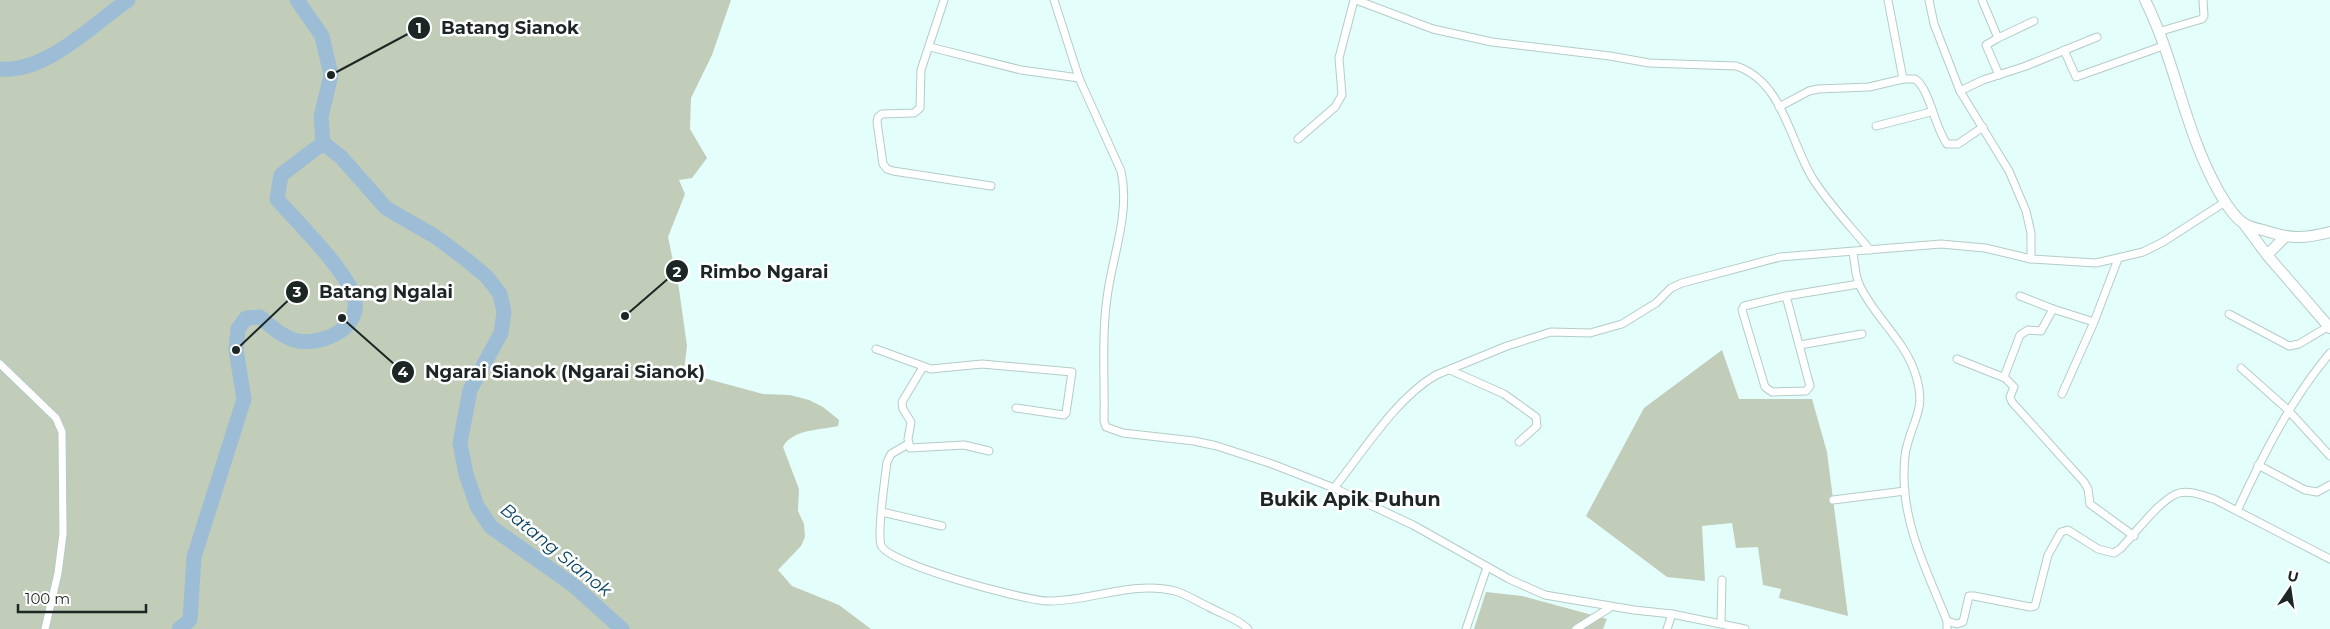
<svg xmlns="http://www.w3.org/2000/svg" width="2330" height="629" font-family="Montserrat,sans-serif">
  <style>
    .green { fill: #c1cdb8 }
    .lines { fill: none; stroke-linecap: round; stroke-linejoin: round }
    .river { stroke: #9cbdd5; stroke-width: 15 }
    .street-casing { stroke: #b3ccc8; stroke-width: 9 }
    .secondary-casing { stroke: #b3ccc8; stroke-width: 12 }
    .street { stroke: #fff; stroke-width: 7 }
    .secondary { stroke: #fff; stroke-width: 10 }
    .labels { text-anchor: middle; dominant-baseline: central; stroke-width: 5; stroke-linejoin: round; paint-order: stroke }
    .water-label { font-size: 18px; font-style: italic; fill: #094565; stroke: #fff }
    .quarter-label { font-size: 19px; font-weight: bold; fill: #1c2624; stroke: #fff }
    .leader { fill: none; stroke: #1c2624; stroke-width: 2 }
    .callout-dot { fill: #1c2624; stroke: #fff; stroke-width: 2 }
    .mark-label { font-size: 15px; text-anchor: middle; font-weight: bold; fill: #fff }
    .callout-label { font-size: 18px; text-anchor: middle; font-weight: bold; fill: #1c2624; stroke: #fff; stroke-width: 5; stroke-linejoin: round; paint-order: stroke }
  </style>
  <rect width="100%" height="100%" fill="#e4fffb"/>
  <g class="green">
    <path d="M0 0H731L712 55 691 98 690 129 707 158 692 178 679 180 685 194 668 237 679 289 687 346 683 379 704 378 763 394 790 395 809 400 823 407 839 420 838 426C821 430 792 429 783 447L799 489 798 511 804 524 805 537 801 546 778 570 792 586 839 605 871 629H0Z"/>
    <polygon points="1722,350 1739,399 1812,399 1827,452 1848,616 1779,598 1781,589 1763,585 1758,547 1736,548 1732,523 1702,526 1705,581 1667,577 1586,516 1644,408"/>
    <polygon points="1486,592 1522,596 1607,619 1603,629 1474,629"/>
  </g>
  <g class="lines">
    <g class="river">
      <polyline points="297,0 322,36 331,75 321,117 323,143 341,157 386,208 436,237 468,261 487,277 500,294 504,312 501,333 470,390 460,443 466,474 477,506 491,527 573,585 622,629"/>
      <path d="M0 69C46 73 92 25 128 0"/>
      <path d="M179 629 190 620 194 557 244 399 236 350 238 329 246 318 260 317C271 326 283 338 298 341 323 345 363 328 354 297 347 271 297 222 277 199L281 175 323 143"/>
    </g>
    <g class="street-casing">
      <g id="street">
        <polyline points="944,0 921,70 920,108 914,113 882,114 878,117 877,122 883,164 887,169 893,171 991,186"/>
        <path d="M1054 0 1079 78 1121 171C1130 211 1114 252 1108 291 1101 334 1105 378 1104 421L1106 427 1123 433 1194 441 1217 446 1272 464 1334 488 1413 525 1509 579 1545 595 1634 610 1672 614 1745 629"/>
        <path d="M1356 0 1433 29 1492 42 1610 56 1649 63 1736 66C1783 81 1790 142 1813 179 1829 204 1851 227 1870 250"/>
        <polyline points="1888,0 1903,79"/>
        <polyline points="1929,0 1934,24 1960,91 2009,171 2026,211 2031,233 2031,259"/>
        <polyline points="1982,0 1998,38 1986,45 1999,75"/>
        <polyline points="2158,32 2202,19 2204,16 2203,0"/>
        <polyline points="1998,38 2034,21"/>
        <polyline points="930,47 1021,70 1079,78"/>
        <polyline points="2064,50 2076,77 2163,46"/>
        <polyline points="1960,91 1983,80 2026,66 2097,37"/>
        <path d="M1779 107 1809 91 1818 89 1869 87 1903 79H1915C1930 89 1934 126 1947 144H1958L1983 127"/>
        <polyline points="1876,126 1931,112"/>
        <polyline points="1298,139 1335,107 1342,95 1339,58 1354,0"/>
        <path d="M1853 253C1855 263 1855 277 1860 286 1875 318 1906 341 1916 376 1926 409 1914 417 1907 446 1904 455 1904 466 1904 476 1904 528 1928 573 1947 621V629"/>
        <polyline points="1786,296 1810,386 1806,391 1772,392 1765,387 1742,310 1744,306 1786,296 1859,284"/>
        <polyline points="2020,296 2053,309"/>
        <polyline points="2229,314 2289,346 2299,344 2329,326"/>
        <polyline points="2094,322 2053,309 2041,331 2028,330 2020,335 2004,377 2014,387 2010,397 2012,402 2084,482 2088,489 2090,504 2134,536"/>
        <polyline points="1800,345 1862,334"/>
        <polyline points="876,349 931,369 982,364 1072,372 1066,413 1064,415 1016,408"/>
        <polyline points="1957,359 2005,378"/>
        <polyline points="0,364 56,418 62,432 63,534 58,573 45,629"/>
        <polyline points="923,367 902,402 903,409 911,422 908,439 910,448 964,445 989,451"/>
        <polyline points="2241,368 2288,410 2330,456"/>
        <polyline points="1450,370 1504,394 1536,417 1537,426 1519,442"/>
        <polyline points="2062,394 2094,322 2118,259"/>
        <path d="M908 444 891 454 887 462C885 479 877 531 881 545 887 564 1023 600 1047 601 1090 602 1132 580 1175 591 1186 594 1198 602 1209 607 1221 614 1239 619 1248 629"/>
        <polyline points="2258,465 2305,490 2317,492 2330,485"/>
        <path d="M1334 488C1363 452 1396 398 1436 375L1507 346 1551 332 1590 333 1622 324 1656 303 1671 288 1682 283 1780 257 1941 244 1985 248 2031 259 2096 263 2143 252 2163 242 2225 202"/>
        <polyline points="1833,500 1905,491"/>
        <path d="M2237 511C2263 455 2290 401 2330 353"/>
        <polyline points="882,512 942,526"/>
        <path d="M1947 621 1957 624 1963 622 1969 596H1974L2030 607 2035 606 2048 555 2061 532 2068 530 2098 549 2114 553 2120 549C2134 535 2161 498 2179 493 2191 490 2203 496 2214 499L2330 559"/>
        <polyline points="1721,623 1722,580"/>
        <polyline points="1466,629 1487,567"/>
        <polyline points="1576,629 1611,607"/>
        <polyline points="1667,629 1672,614"/>
      </g>
    </g>
    <g class="secondary-casing">
      <g id="secondary">
        <path d="M2145 0C2176 62 2184 130 2219 192 2225 202 2234 218 2245 224 2250 227 2258 229 2263 230 2290 239 2303 239 2330 232"/>
        <polyline points="2244,224 2267,255 2330,328"/>
        <polyline points="2267,255 2285,237"/>
      </g>
    </g>
    <use href="#street" class="street"/>
    <use href="#secondary" class="secondary"/>
  </g>
  <g class="labels">
    <g class="water-label">
      <text transform="translate(556 550) rotate(39)">Batang Sianok</text>
    </g>
    <g class="quarter-label">
      <text x="1350" y="499">Bukik Apik Puhun</text>
    </g>
  </g>
  <path class="leader" d="M331 75L419 28M625 316L677 271M236 350L297 292M342 318L403 372"/>
  <g class="callout-dot">
    <circle cx="331" cy="75" r="5"/>
    <circle cx="625" cy="316" r="5"/>
    <circle cx="236" cy="350" r="5"/>
    <circle cx="342" cy="318" r="5"/>
    <circle cx="419" cy="28" r="12"/>
    <circle cx="677" cy="271" r="12"/>
    <circle cx="297" cy="292" r="12"/>
    <circle cx="403" cy="372" r="12"/>
  </g>
  <g class="mark-label">
    <text x="419" y="33">1</text>
    <text x="677" y="277">2</text>
    <text x="297" y="297">3</text>
    <text x="403" y="377">4</text>
  </g>
  <g class="callout-label">
    <text x="510" y="34">Batang Sianok</text>
    <text x="764" y="278">Rimbo Ngarai</text>
    <text x="386" y="298">Batang Ngalai</text>
    <text x="565" y="378">Ngarai Sianok (Ngarai Sianok)</text>
  </g>
  <g transform="translate(2290 589) rotate(13)" stroke="#ffffff" stroke-width="4" paint-order="stroke">
  <path d="M0-4L9 19L0 12L-9 19Z" fill="#1c2624"/>
  <text y="-8" font-size="14" font-weight="bold" text-anchor="middle" fill="#1c2624">U</text>
  </g>
  <path d="M18 604v8h128v-8" fill="none" stroke="#1c2624" stroke-width="2.5"/>
  <text x="25" y="604" font-size="15" fill="#1c2624" stroke="#ffffff" stroke-width="4" paint-order="stroke">100 m</text>
</svg>
